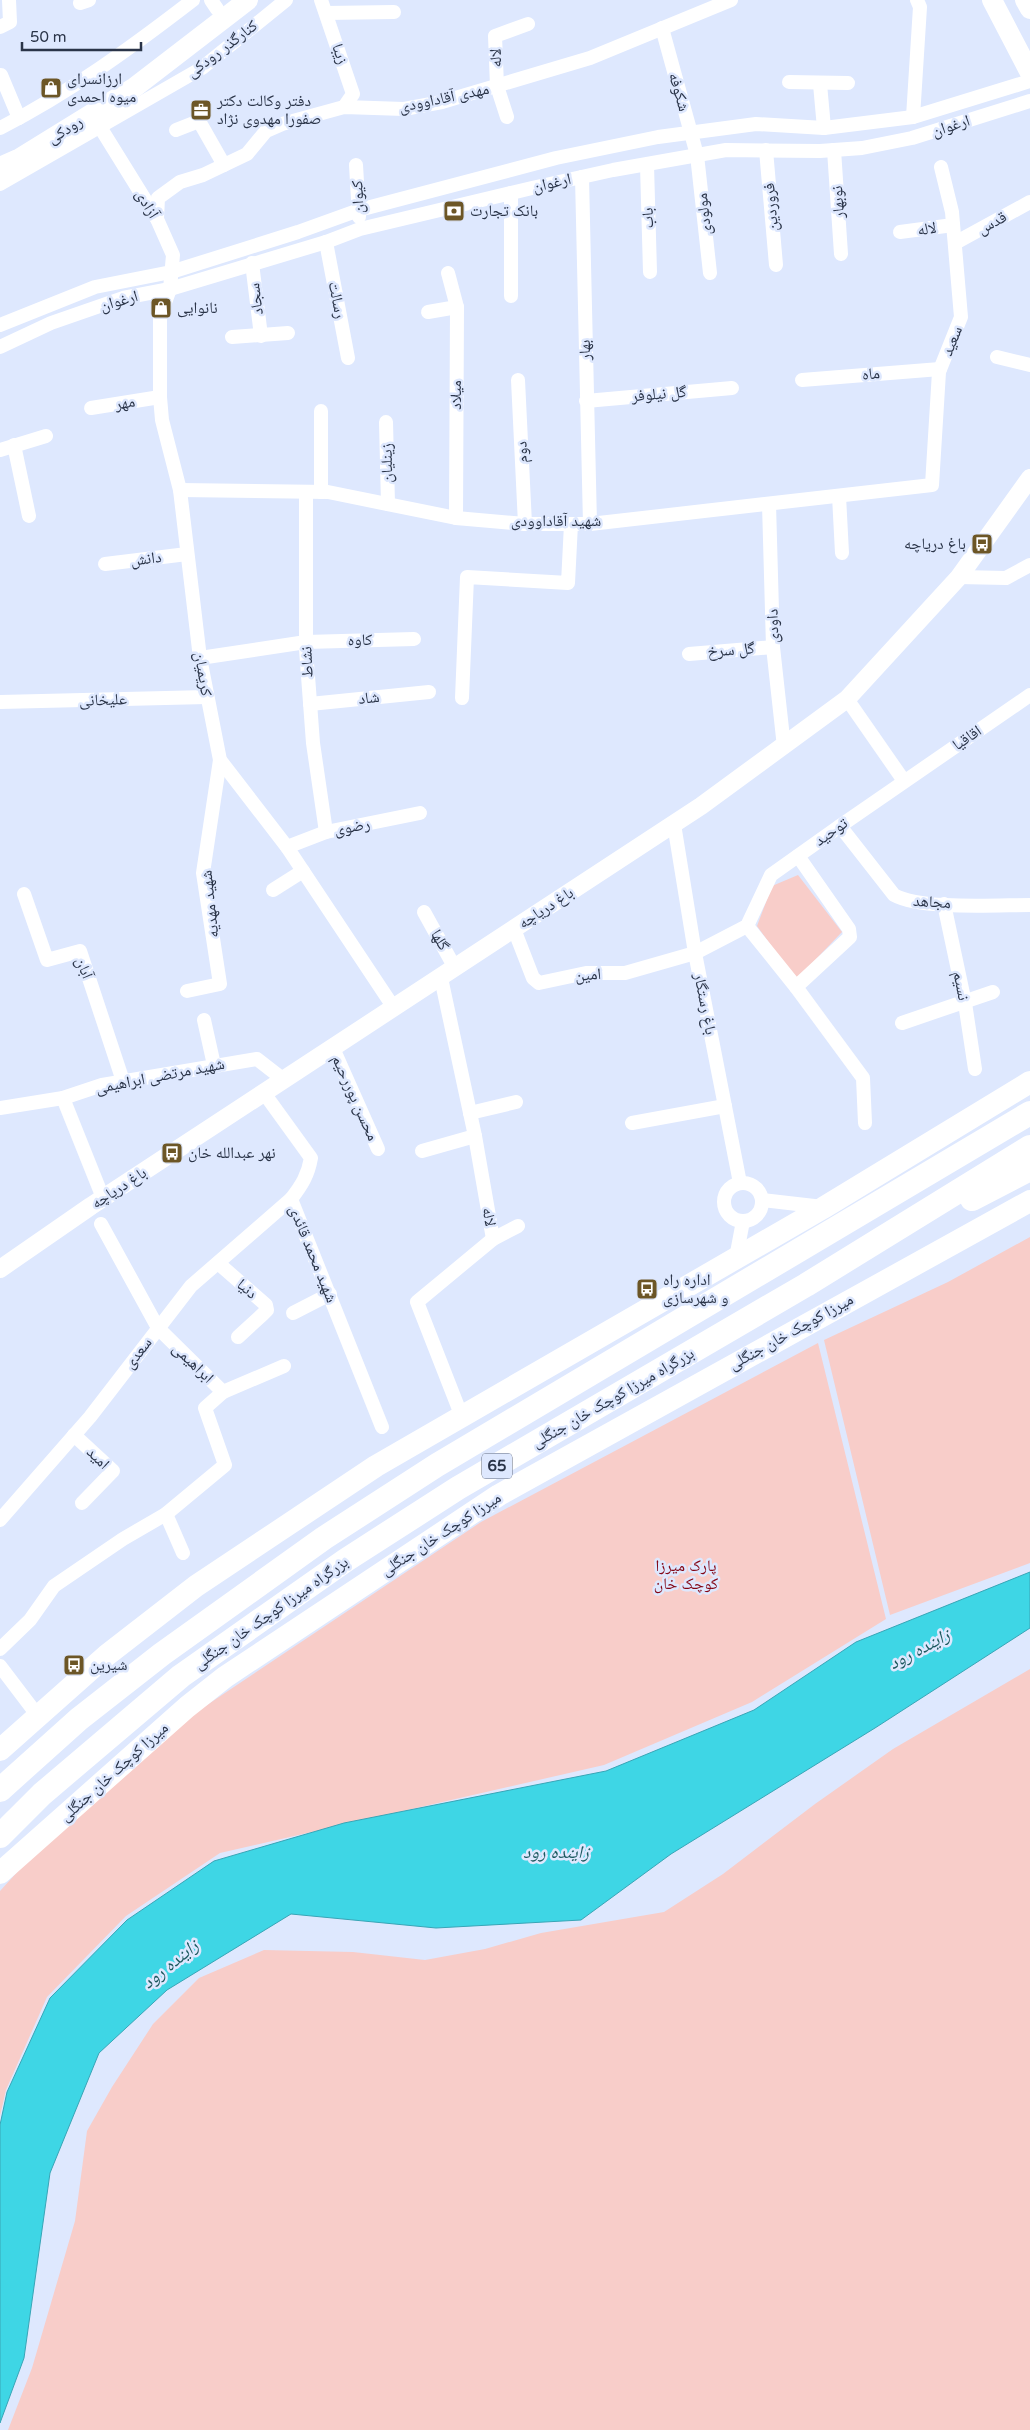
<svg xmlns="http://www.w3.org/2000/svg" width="1030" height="2430" font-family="'Varela Round','Noto Naskh Arabic',sans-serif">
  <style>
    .green { fill: #f8cdc9 }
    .water { fill: #3ed6e5; stroke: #38a5b6 }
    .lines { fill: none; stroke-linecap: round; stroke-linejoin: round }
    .minor { stroke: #fff; stroke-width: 14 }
    .tertiary { stroke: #fff; stroke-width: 18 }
    .secondary { stroke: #fff; stroke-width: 20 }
    .primary { stroke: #fff; stroke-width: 22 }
    .trunk { stroke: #fff; stroke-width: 24 }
    .labels { text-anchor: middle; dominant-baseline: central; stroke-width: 5; stroke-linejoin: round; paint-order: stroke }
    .shield { fill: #dee8fe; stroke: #606a7f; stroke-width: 1 }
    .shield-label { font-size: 15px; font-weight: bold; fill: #2a3448 }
    .street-label { font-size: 16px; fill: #2a3448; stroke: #dee8fe }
    .poi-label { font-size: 16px; fill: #2a3448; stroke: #dee8fe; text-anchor: start }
    .park-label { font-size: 16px; fill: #830514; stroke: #dee8fe }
    .water-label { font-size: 18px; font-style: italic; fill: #1c595f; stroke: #dee8fe }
  </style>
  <rect width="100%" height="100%" fill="#dee8fe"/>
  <g class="green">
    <polygon points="798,875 842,932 796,980 757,926 772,886"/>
    <polygon points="1030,1237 1030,1563 890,1615 824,1340 948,1282"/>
    <polygon points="818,1343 886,1619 752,1702 604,1765 220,1853 126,1916 47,1997 6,2090 0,2116 0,1891 30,1858 192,1715 481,1522"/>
    <polygon points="1030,1669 1030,2430 8,2430 32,2368 75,2221 87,2131 112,2087 153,2024 199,1978 264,1950 353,1952 425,1960 485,1949 541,1933 664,1912 723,1874 815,1804 893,1749"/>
  </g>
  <polygon class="water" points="1030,1572 1030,1628 875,1728 671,1854 581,1920 436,1928 291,1914 167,1990 99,2053 50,2173 24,2358 0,2423 0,2125 7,2092 50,1998 127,1920 214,1861 344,1823 606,1771 754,1710 856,1642"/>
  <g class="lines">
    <g class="minor">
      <polyline points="211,0 217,9"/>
      <polyline points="321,0 353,94 344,107"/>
      <polyline points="80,3 89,0"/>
      <polyline points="326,13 394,12"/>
      <polyline points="0,27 10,22 9,0"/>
      <polyline points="662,28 697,155 710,273"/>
      <polyline points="1,75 19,118"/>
      <polyline points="789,82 848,83"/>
      <polyline points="820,84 824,128"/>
      <polyline points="507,117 497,86 495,36 528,24"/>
      <polyline points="913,117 920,7 917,0"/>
      <polyline points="100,127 157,219 173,255 170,289 160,316 160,397 162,420 180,490 200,658 220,760 287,847 394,1008"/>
      <path d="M0 128C69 93 132 47 193 0"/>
      <polyline points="176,130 199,121 224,165"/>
      <polyline points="766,150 776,265"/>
      <polyline points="834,150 841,254"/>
      <polyline points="356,165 359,217"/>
      <polyline points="647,165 650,272"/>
      <polyline points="582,177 590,524"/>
      <polyline points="0,184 202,68 286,0"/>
      <polyline points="511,193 511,296"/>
      <polyline points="157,219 158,198 180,182 203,175 247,154 266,131 282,124 344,107 404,109 442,102 590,58 731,0"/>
      <polyline points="900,232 953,225"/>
      <polyline points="326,242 348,358"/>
      <polyline points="955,243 1030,202"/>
      <polyline points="252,263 261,336"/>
      <polyline points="448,273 457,307 456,518"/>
      <polyline points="428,312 457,307"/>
      <polyline points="0,325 95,287 171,272 298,232 359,210 556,158 658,137 756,124 824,128 913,117 1030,81"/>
      <polyline points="232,337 288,333"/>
      <polyline points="0,347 51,323 123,298 170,289 326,242 360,229 532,188 613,170 726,150 820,151 862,148 912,138 1030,101"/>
      <polyline points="997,357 1030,365"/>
      <polyline points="518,380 525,524"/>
      <polyline points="802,380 940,369"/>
      <polyline points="586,401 732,388"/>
      <polyline points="91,408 160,397"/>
      <polyline points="386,422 388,504"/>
      <polyline points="14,445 29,516"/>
      <polyline points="0,450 46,436"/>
      <polyline points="180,490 328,492 456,518 525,524 590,524 932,485 939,372 961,317 952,212 941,167"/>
      <polyline points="306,492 306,649 313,743 326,832"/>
      <polyline points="321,492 321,411"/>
      <polyline points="839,496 842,553"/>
      <polyline points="769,504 773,647 784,747"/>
      <polyline points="105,564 187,554"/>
      <polyline points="959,577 1006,578 1030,565"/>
      <polyline points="689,654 773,647"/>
      <polyline points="200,658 306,642 414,639"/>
      <polyline points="462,698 467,577 568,583 571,524"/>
      <polyline points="847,699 904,781"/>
      <polyline points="0,702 207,697"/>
      <polyline points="310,704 429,692"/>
      <polyline points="674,824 695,953 740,1183"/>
      <path d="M840 826 894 895C921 910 997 905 1030 905"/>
      <polyline points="287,847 326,832 420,813"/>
      <polyline points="273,890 303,871"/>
      <polyline points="24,894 47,960 80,951 123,1081"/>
      <polyline points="944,904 965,1003 975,1069"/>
      <polyline points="424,912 455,968"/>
      <polyline points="747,926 796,987 850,937 849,929 798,856"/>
      <polyline points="514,929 533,978 539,983 586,973 625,973 695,953 747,926 771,875 840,826 1030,695"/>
      <polyline points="441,978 475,1136 493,1239"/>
      <polyline points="796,987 863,1078 865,1123"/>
      <polyline points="187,991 220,984 203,873 220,760"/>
      <polyline points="204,1020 214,1065"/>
      <polyline points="902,1023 993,992"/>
      <polyline points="333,1048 378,1149"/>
      <path d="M264 1093 311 1158C308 1175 302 1185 291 1199L382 1427"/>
      <polyline points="63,1098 103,1198"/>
      <polyline points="0,1108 63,1098 102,1085 257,1059 284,1080"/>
      <polyline points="470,1113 516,1102"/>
      <polyline points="632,1123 725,1106"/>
      <polyline points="422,1151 475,1136"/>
      <circle cx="743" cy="1202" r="19"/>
      <polyline points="762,1200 823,1207"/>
      <polyline points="101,1224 158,1328 223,1392 284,1366"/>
      <polyline points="736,1258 743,1221"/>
      <polyline points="218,1263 266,1305 267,1310 263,1314 238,1337"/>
      <polyline points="293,1313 330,1294"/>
      <polyline points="462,1417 417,1302 493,1239 518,1226"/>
      <polyline points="74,1435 113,1471 82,1503"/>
      <polyline points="166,1514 183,1553"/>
      <polyline points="0,1520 90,1417 191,1286 291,1199"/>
      <polyline points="0,1649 30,1620 54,1586 123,1539 166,1514 225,1465 205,1408 223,1392"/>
      <polyline points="0,1666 38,1716"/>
    </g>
    <polyline class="tertiary" points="0,1269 91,1206 701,806 847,699 959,577 1030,478"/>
    <g class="secondary">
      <polyline points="992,0 1030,73"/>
      <polyline points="1025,0 1030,9"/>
      <polyline points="0,167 20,158 135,87 248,0"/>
    </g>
    <g class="primary">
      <polyline points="0,1750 107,1655 196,1586 376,1466 823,1208 1030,1082"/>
      <polyline points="0,1873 187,1707 225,1677 499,1495 1030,1201"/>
    </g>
    <g class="trunk">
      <polyline points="972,1199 1030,1169"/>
      <polyline points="0,1790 79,1719 162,1654 324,1538 437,1465 1030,1113"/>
      <polyline points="0,1836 42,1794 181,1676 346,1560 458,1488 806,1285 1030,1147"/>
    </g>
  </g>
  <defs>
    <g id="shop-square" transform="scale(1.125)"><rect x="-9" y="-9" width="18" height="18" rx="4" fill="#6c5626" stroke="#dee8fe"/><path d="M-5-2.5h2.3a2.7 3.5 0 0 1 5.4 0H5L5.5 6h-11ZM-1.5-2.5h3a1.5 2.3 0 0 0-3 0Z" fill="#fff"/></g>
    <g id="office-square" transform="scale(1.125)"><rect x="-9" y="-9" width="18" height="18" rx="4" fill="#6c5626" stroke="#dee8fe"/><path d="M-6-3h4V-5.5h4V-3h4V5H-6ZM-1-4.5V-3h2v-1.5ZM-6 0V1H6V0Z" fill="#fff"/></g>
    <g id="bank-square" transform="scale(1.125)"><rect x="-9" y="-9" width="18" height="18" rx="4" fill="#6c5626" stroke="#dee8fe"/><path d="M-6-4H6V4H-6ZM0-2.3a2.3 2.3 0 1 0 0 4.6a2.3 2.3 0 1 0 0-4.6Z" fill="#fff"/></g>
    <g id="bus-square" transform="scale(1.125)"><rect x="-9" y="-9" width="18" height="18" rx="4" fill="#6c5626" stroke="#dee8fe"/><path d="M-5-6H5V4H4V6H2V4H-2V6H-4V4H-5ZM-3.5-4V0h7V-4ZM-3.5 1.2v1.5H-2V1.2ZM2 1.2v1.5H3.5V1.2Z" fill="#fff"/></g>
  </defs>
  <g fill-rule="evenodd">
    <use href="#shop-square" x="51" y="88"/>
    <use href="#office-square" x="201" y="110"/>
    <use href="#bank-square" x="454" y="211"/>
    <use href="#shop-square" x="161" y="308"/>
    <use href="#bus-square" x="982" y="544"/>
    <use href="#bus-square" x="172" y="1153"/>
    <use href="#bus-square" x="647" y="1289"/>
    <use href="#bus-square" x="74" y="1665"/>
  </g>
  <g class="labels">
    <rect class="shield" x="482" y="1453.5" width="30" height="25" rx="4"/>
    <g class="shield-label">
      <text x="497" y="1466">65</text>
    </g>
    <g class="street-label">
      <text transform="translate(222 49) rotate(-37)">کنارگذر رودکی</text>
      <text transform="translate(340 54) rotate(72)">زیبا</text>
      <text transform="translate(496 58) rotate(-92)">لاله</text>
      <text transform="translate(679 92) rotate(74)">شکوفه</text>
      <text transform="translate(444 98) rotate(-12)">مهدی آقاداوودی</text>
      <text transform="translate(951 126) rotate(-18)">ارغوان</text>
      <text transform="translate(65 130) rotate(-32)">رودکی</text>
      <text transform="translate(552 183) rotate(-13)">ارغوان</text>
      <text transform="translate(358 197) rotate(-93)">کیوان</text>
      <text transform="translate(838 202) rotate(-94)">نوبهار</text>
      <text transform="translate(147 204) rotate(59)">آزادی</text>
      <text transform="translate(771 207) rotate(-95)">فروردین</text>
      <text transform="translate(704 214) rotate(-96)">مولودی</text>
      <text transform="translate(648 218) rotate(-92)">باب</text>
      <text transform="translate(992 223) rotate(-29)">قدس</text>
      <text transform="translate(927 229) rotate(-8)">لاله</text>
      <text transform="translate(256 299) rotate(-97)">سجاد</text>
      <text transform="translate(337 300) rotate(79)">رسالت</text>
      <text transform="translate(119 301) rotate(-16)">ارغوان</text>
      <text transform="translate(952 341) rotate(-68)">سعید</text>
      <text transform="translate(585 350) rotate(-91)">بهار</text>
      <text transform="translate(871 374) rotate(-5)">ماه</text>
      <text transform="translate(659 394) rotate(-5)">گل نیلوفر</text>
      <text transform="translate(456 395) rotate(-90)">میلاد</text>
      <text transform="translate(125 403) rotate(-9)">مهر</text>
      <text transform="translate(522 452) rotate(-93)">دوم</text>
      <text transform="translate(387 463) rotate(-91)">زینلیان</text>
      <text x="556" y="521">شهید آقاداوودی</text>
      <text transform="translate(146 559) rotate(-7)">دانش</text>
      <text transform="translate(773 626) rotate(-92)">داودی</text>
      <text transform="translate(360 640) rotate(-1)">کاوه</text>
      <text transform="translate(731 650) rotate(-4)">گل سرخ</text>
      <text transform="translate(307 662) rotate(-93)">نشاط</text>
      <text transform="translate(203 674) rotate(81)">کریمیان</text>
      <text transform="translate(369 698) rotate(-6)">شاد</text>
      <text transform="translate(103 700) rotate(-2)">علیخانی</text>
      <text transform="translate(967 738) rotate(-34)">اقاقیا</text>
      <text transform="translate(352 827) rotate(-11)">رضوی</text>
      <text transform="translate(831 832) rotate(-35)">توحید</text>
      <text transform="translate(932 902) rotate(4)">مجاهد</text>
      <text transform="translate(210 904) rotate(-96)">شهید مهدیه</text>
      <text transform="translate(546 908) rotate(-33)">باغ دریاچه</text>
      <text transform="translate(440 940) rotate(61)">گلها</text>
      <text transform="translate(84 968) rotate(68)">آبان</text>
      <text transform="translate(588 975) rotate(-5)">امین</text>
      <text transform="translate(961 986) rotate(79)">نسیم</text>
      <text transform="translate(705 1004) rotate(79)">باغ رستگار</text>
      <text transform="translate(160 1076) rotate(-11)">شهید مرتضی ابراهیمی</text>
      <text transform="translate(355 1098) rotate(66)">محسن پوررحیم</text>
      <text transform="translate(119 1188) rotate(-33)">باغ دریاچه</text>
      <text transform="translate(489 1217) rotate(80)">لاله</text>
      <text transform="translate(313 1254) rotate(68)">شهید محمد قائدی</text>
      <text transform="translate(247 1289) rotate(41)">دنیا</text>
      <text transform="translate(791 1332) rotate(-29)">میرزا کوچک خان جنگلی</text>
      <text transform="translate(138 1353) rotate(-52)">سعدی</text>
      <text transform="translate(193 1363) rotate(44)">ابراهیمی</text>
      <text transform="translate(613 1398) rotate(-30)">بزرگراه میرزا کوچک خان جنگلی</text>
      <text transform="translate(98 1458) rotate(44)">امید</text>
      <text transform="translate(441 1534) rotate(-33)">میرزا کوچک خان جنگلی</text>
      <text transform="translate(271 1613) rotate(-35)">بزرگراه میرزا کوچک خان جنگلی</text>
      <text transform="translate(114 1772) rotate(-42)">میرزا کوچک خان جنگلی</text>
    </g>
    <g class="poi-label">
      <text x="67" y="79">ارزانسرای<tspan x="67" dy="18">میوه احمدی</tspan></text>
      <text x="217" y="101">دفتر وکالت دکتر<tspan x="217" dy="18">صفورا مهدوی نژاد</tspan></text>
      <text x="470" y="211">بانک تجارت</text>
      <text x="177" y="308">نانوایی</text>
      <text x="966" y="544" text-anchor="end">باغ دریاچه</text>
      <text x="188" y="1153">نهر عبدالله خان</text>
      <text x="663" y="1280">اداره راه<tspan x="663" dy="18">و شهرسازی</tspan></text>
      <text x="90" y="1665">شیرین</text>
    </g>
    <g class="park-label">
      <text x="686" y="1566">پارک میرزا<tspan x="686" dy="18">کوچک خان</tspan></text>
    </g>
    <g class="water-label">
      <text transform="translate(919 1649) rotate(-28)">زاینده رود</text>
      <text x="556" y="1852">زاینده رود</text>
      <text transform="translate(170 1964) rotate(-39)">زاینده رود</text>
    </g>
  </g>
  <path d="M22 42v8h119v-8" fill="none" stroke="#2a3448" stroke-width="2.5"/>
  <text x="30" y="42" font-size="15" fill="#2a3448" stroke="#dee8fe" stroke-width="4" paint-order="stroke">50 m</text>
</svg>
